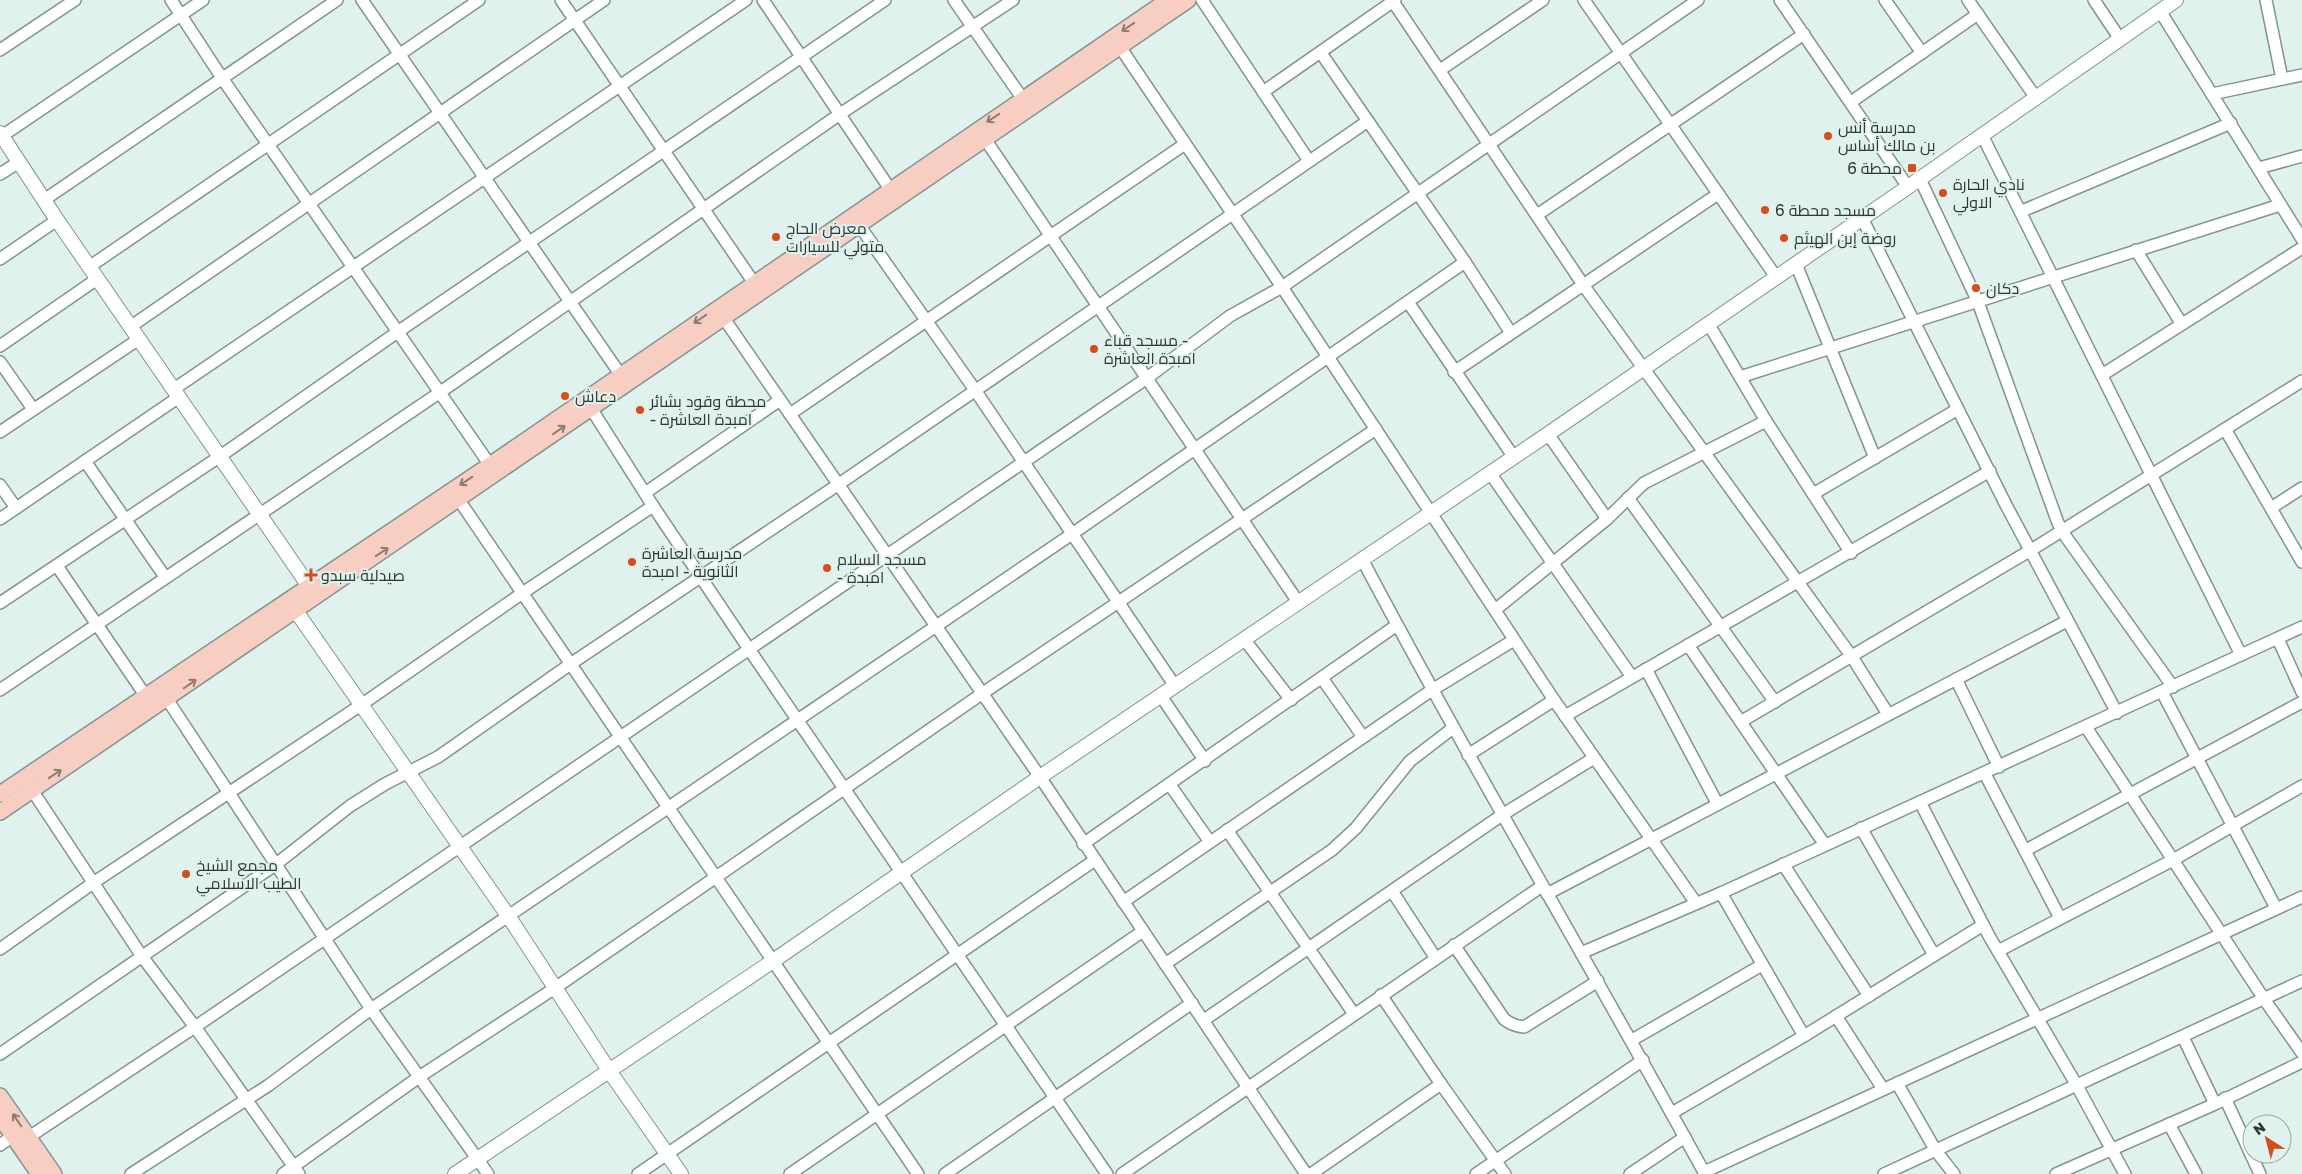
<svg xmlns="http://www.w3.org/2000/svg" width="2302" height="1174" font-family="'Golos Text',Cairo,sans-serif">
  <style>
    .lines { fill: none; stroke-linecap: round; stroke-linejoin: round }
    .minor-casing { stroke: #839490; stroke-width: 14 }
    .tertiary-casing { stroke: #839490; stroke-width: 16 }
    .secondary-casing { stroke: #839490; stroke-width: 18 }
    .minor { stroke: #fff; stroke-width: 11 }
    .tertiary { stroke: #fff; stroke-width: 14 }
    .secondary { stroke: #f7cec1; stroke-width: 15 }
    .oneway { stroke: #8a7b74 }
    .poi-dot { fill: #d44d1c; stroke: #e0f2ed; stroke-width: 2 }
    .labels { text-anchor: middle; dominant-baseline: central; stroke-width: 4; stroke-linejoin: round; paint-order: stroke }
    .poi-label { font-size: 16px; fill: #303735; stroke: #e0f2ed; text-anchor: start }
  </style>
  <rect width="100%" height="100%" fill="#e0f2ed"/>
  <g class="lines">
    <g class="minor-casing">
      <g id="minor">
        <polyline points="171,0 222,78 490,465"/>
        <polyline points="362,0 620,374"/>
        <polyline points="561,0 754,283"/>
        <polyline points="763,0 890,189"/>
        <polyline points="954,0 1027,105"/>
        <polyline points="1202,0 1309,161"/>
        <polyline points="1392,0 1584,286 1852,657 1888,714"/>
        <polyline points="1584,0 1776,277"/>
        <polyline points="1780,0 1908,187"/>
        <polyline points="1885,0 1922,53"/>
        <polyline points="1968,0 2036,98"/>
        <polyline points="2094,0 2120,39"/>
        <polyline points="2266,0 2282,79"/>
        <polyline points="2160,11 2302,239"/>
        <polyline points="1120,47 1282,287 1554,700 1696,903"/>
        <polyline points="0,50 75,0"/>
        <polyline points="1321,53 1465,262 1511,333"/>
        <polyline points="1440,70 1543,0"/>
        <polyline points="1263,92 1395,0"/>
        <polyline points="2212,94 2302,75"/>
        <polyline points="1851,102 1978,14"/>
        <polyline points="1982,135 2241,655"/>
        <polyline points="2,136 203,0"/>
        <polyline points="985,139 1298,602"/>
        <polyline points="2259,168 2302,156"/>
        <polyline points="0,174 19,162"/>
        <polyline points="1920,179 1978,302 2058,523 2066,537 2173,687"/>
        <polyline points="44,200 337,0"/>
        <polyline points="2022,211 2231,123"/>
        <polyline points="1537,215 1804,34"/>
        <polyline points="1862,218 2006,505 2117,713"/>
        <polyline points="859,225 975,390 1175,686"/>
        <polyline points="2136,250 2181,323"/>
        <polyline points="0,259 57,220"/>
        <polyline points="1796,264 1875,458"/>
        <polyline points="89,267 479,0"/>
        <polyline points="1408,302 1513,456"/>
        <polyline points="723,317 1040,777 1306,1174"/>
        <polyline points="1708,323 1766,421 1851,553"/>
        <polyline points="130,327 604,0"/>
        <polyline points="0,346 97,279"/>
        <polyline points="0,362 33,409"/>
        <polyline points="1454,372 1718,194"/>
        <polyline points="2102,375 2302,248"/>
        <polyline points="1740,377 2280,205"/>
        <polyline points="174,389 746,0"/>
        <polyline points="587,402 653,506 749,649 1107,1174"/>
        <polyline points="790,414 1185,144"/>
        <polyline points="2225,429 2302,562"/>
        <polyline points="0,432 139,339"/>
        <polyline points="1548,434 1607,519"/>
        <polyline points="85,461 165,577"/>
        <polyline points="1490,473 1632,677"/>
        <polyline points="0,485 16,508"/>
        <polyline points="645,493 780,400"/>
        <polyline points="1813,494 1958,409"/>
        <polyline points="1628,498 1775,702"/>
        <polyline points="459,500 918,1174"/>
        <polyline points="2271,508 2302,488"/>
        <polyline points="0,519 179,397"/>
        <path d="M1362 559C1472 767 1592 968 1705 1174"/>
        <polyline points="57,566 145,695"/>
        <polyline points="0,603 219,457 399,331 885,0"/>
        <polyline points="1495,610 1607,519 1644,483 1766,421"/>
        <polyline points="1244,639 1291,700"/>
        <polyline points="2278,639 2302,692"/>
        <polyline points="1688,645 1825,845"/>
        <polyline points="1646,669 1717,803"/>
        <polyline points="1322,678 1363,737"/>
        <polyline points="1956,679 1999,767"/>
        <polyline points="0,690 439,393 840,114 1013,0"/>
        <polyline points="2162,692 2276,908"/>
        <polyline points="1161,696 1205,761"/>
        <polyline points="167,699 371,1009 488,1174"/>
        <polyline points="1565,716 1990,471"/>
        <polyline points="1742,721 2031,550 2302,381"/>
        <polyline points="2086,727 2264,999 2302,1053"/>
        <polyline points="1468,755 1554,700"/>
        <polyline points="1985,774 2060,918"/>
        <polyline points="1170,785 1210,842"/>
        <polyline points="32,790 141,955 195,1027 299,1174"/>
        <polyline points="1920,802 1989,936 2076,1084 2125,1174"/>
        <polyline points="1861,828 1934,955"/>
        <polyline points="1227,830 1354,1014"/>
        <polyline points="1083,844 1397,625"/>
        <polyline points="2026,850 2302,702"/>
        <polyline points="1783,864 1869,996"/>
        <polyline points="1392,891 1435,957"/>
        <polyline points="1721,893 1804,1036"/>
        <polyline points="1547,894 2067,621"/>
        <polyline points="1123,902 1432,690 1514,640"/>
        <path d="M1454 945 1504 1019C1510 1024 1515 1026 1524 1027L1598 981"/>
        <polyline points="0,949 93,883 361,705 524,592 653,506"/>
        <polyline points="1998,951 2173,860 2302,786"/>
        <polyline points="1581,953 1721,893 2302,627"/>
        <polyline points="1165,964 1332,850 1356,828 1410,761 1453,728"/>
        <polyline points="1381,995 1441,1084 1505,1174"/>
        <polyline points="1836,1016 1883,1089"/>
        <polyline points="1204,1020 1502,815 1594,758"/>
        <polyline points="2183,1037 2215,1104"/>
        <polyline points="1632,1040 1762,965"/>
        <polyline points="0,1054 275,865 350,806 385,784 438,757 572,663 839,484 1368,121"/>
        <polyline points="1897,1083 1936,1151 1954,1174"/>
        <polyline points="2225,1098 2260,1174"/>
        <polyline points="1672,1113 1804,1036 1983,925"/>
        <polyline points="2169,1124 2196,1174"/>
        <polyline points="29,1137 195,1027 1147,378 1230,316 1282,287 1698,0"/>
        <polyline points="0,1145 13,1136"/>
        <polyline points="1704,1172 2302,897"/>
        <polyline points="131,1174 269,1085 371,1009 1072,534 1465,262"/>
        <polyline points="283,1174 419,1077 555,988 983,693 1376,429"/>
        <polyline points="638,1174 1095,860"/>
        <polyline points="790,1174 1143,931"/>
        <polyline points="945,1174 1192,1003"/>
        <polyline points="1122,1174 1542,886"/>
        <polyline points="1311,1174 1441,1084"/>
        <polyline points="1476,1174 1643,1060"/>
        <polyline points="1630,1174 1685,1137"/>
        <polyline points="1884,1174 2302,981"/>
        <polyline points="2056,1174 2215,1104 2302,1062"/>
      </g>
    </g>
    <g class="tertiary-casing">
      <g id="tertiary">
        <polyline points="0,133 57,220 315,595"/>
        <polyline points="289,601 509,917 610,1072 681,1174"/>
        <polyline points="455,1174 773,961 1040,777 1548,434 1908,187 2176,0"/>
      </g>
    </g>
    <g class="secondary-casing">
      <g id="secondary">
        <polyline points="0,794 490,465 1168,0"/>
        <polyline points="0,812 1188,0"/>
        <polyline points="0,1096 54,1174"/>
        <polyline points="0,1117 39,1174"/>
      </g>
    </g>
    <use href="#minor" class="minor"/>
    <use href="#tertiary" class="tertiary"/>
    <use href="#secondary" class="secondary"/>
  </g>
  <defs><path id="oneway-shaft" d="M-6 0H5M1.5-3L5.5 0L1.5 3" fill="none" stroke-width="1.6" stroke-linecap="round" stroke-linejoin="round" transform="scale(1.25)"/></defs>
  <g class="oneway">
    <use href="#oneway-shaft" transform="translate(1128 27) rotate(146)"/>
    <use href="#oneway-shaft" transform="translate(993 118) rotate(146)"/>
    <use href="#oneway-shaft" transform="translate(700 319) rotate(146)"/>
    <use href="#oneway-shaft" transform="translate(559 430) rotate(-35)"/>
    <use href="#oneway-shaft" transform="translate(466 481) rotate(146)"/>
    <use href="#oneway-shaft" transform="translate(382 552) rotate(-34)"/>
    <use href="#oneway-shaft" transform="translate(190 684) rotate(-35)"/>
    <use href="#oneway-shaft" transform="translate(55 774) rotate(-34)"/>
    <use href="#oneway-shaft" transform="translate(17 1120) rotate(-124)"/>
  </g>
  <g class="poi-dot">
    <circle cx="1828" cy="136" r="5"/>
    <rect x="1907" y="163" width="10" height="10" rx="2.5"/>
    <circle cx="1943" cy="193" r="5"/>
    <circle cx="1765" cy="210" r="5"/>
    <circle cx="776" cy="237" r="5"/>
    <circle cx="1784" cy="238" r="5"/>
    <circle cx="1976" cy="288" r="5"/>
    <circle cx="1094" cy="349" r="5"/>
    <circle cx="565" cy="396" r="5"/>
    <circle cx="640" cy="410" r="5"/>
    <circle cx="632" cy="562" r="5"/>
    <circle cx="827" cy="568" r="5"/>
    <path d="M308.5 567.5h5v5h5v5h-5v5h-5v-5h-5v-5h5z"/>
    <circle cx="186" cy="874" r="5"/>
  </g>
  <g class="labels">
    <g class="poi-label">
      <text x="1838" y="127">مدرسة أنس<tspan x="1838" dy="18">بن مالك أساس</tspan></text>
      <text x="1902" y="168" text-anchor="end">محطة 6</text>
      <text x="1953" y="184">نادي الحارة<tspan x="1953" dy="18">الاولي</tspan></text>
      <text x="1775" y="210">مسجد محطة 6</text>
      <text x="786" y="228">معرض الحاج<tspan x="786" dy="18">متولي للسيارات</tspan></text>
      <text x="1794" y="238">روضة إبن الهيثم</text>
      <text x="1986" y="288">دكان</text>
      <text x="1104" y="340">مسجد قباء -<tspan x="1104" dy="18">امبدة العاشرة</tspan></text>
      <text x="575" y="396">دعاش</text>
      <text x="650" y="401">محطة وقود بشائر<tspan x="650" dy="18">- امبدة العاشرة</tspan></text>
      <text x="642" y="553">مدرسة العاشرة<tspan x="642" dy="18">الثانوية - امبدة</tspan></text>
      <text x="837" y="559">مسجد السلام<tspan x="837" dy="18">- امبدة</tspan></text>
      <text x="321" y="575">صيدلية سبدو</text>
      <text x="196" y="865">مجمع الشيخ<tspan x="196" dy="18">الطيب الاسلامي</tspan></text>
    </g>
  </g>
  <g transform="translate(2267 1139) rotate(324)"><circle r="24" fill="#e0f2ed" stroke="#9aa7a3"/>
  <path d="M0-4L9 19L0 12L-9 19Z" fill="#d44d1c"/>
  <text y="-8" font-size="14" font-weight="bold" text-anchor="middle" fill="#303735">N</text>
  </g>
</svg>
